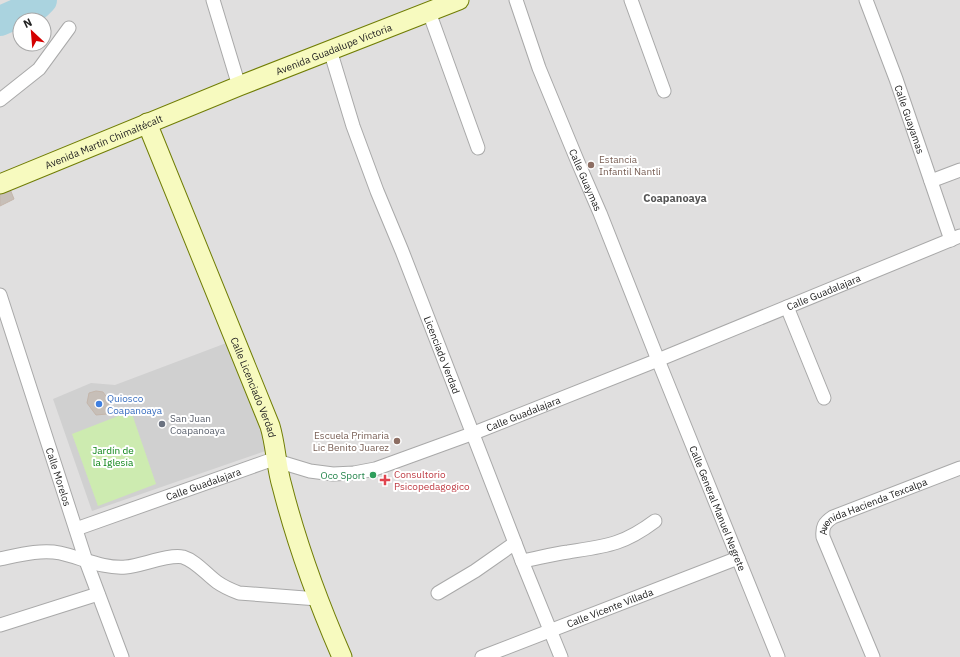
<svg xmlns="http://www.w3.org/2000/svg" width="960" height="657" font-family="'IBM Plex Sans',sans-serif">
  <style>
    .residential { fill: #e0dfdf; fill-rule: evenodd }
    .religious { fill: #d0d0d0 }
    .grass { fill: #cdebb0 }
    .lines { fill: none; stroke-linecap: round; stroke-linejoin: round }
    .river { stroke: #aad3df; stroke-width: 30 }
    .building { fill: #c7bfb8; stroke: #c4b6ab }
    .street-casing { stroke: #a9a9a9; stroke-width: 15 }
    .secondary-casing { stroke: #707d05; stroke-width: 21 }
    .street { stroke: #fff; stroke-width: 13 }
    .secondary { stroke: #f7fabf; stroke-width: 19 }
    .education-dot { fill: #8d6e63; stroke: #fff; stroke-width: 1.5 }
    .shop-dot { fill: #3f7fe0; stroke: #fff; stroke-width: 1.5 }
    .worship-dot { fill: #6b7280; stroke: #fff; stroke-width: 1.5 }
    .leisure-dot { fill: #2e9e5b; stroke: #fff; stroke-width: 1.5 }
    .health-dot { fill: #e0444e; stroke: #fff; stroke-width: 1.5 }
    .labels { text-anchor: middle; dominant-baseline: central; stroke-width: 4; stroke-linejoin: round; paint-order: stroke }
    .street-label { font-size: 10px; fill: #222; stroke: #fff }
    .education-label { font-size: 10px; fill: #785e54; stroke: #fff; text-anchor: start }
    .shop-label { font-size: 10px; fill: #366cbe; stroke: #fff; text-anchor: start }
    .worship-label { font-size: 10px; fill: #5b616d; stroke: #fff; text-anchor: start }
    .park-label { font-size: 10px; fill: #0c8416; stroke: #fff }
    .health-label { font-size: 10px; fill: #be3a42; stroke: #fff; text-anchor: start }
    .leisure-label { font-size: 10px; fill: #27864d; stroke: #fff; text-anchor: end }
    .neighbourhood-label { font-size: 11px; font-weight: bold; fill: #555; stroke: #fff }
  </style>
  <rect width="100%" height="100%" fill="#f2efe9"/>
  <path class="residential" d="M0 0H960V657H0ZM20 20H44V44H20Z"/>
  <polygon class="religious" points="229,342 271,449 92,511 53,399 91,383 115,385"/>
  <polygon class="grass" points="131,411 156,484 98,506 72,434"/>
  <g class="lines">
    <polyline class="river" points="0,21 37,5 42,0"/>
  </g>
  <g class="building">
    <polygon points="8,184 14,199 0,206 0,187"/>
    <polygon points="96,391 103,392 112,405 107,414 96,415 87,403 89,393"/>
  </g>
  <g class="lines">
    <g class="street-casing">
      <g id="street">
        <polyline points="213,0 239,86"/>
        <path id="s1" d="M516 0 539 68 577 160 600 213 658 360 778 657"/>
        <polyline points="631,0 664,91"/>
        <path id="s2" d="M866 0 896 79 951 240"/>
        <polyline points="429,12 478,148"/>
        <path id="s3" d="M330 50 353 126 377 191 402 251 522 561 561 657"/>
        <polyline points="0,100 39,69 69,28"/>
        <polyline points="931,181 960,170"/>
        <path id="s4" d="M0 295 86 561 122 657"/>
        <polyline points="787,307 824,398"/>
        <path id="s5" d="M76 529 268 461H277L310 471 333 474 354 473 375 469 474 433 658 360 960 236"/>
        <path d="M0 559C19 555 41 549 60 553 82 558 104 569 126 567 141 566 168 554 183 557 196 561 206 574 217 582 224 587 231 590 239 593L318 599"/>
        <path d="M522 561C538 558 553 554 568 552 606 546 623 545 655 521"/>
        <polyline points="438,593 475,571 515,543"/>
        <polyline points="0,625 98,594"/>
        <path id="s6" d="M482 657 738 558"/>
        <path id="s7" d="M873 657 823 537C822 527 824 523 833 517L960 468"/>
      </g>
    </g>
    <g class="secondary-casing">
      <g id="secondary">
        <path id="s8" d="M147 123 270 426C276 446 276 466 282 486 297 545 318 602 342 657"/>
        <path id="s9" d="M0 184 239 86 459 0"/>
      </g>
    </g>
    <use href="#street" class="street"/>
    <use href="#secondary" class="secondary"/>
  </g>
  <g class="education-dot">
    <circle cx="591" cy="165" r="4"/>
    <circle cx="397" cy="441" r="4"/>
  </g>
  <circle class="shop-dot" cx="99" cy="404" r="4"/>
  <circle class="worship-dot" cx="162" cy="424" r="4"/>
  <circle class="leisure-dot" cx="373" cy="475" r="4"/>
  <path class="health-dot" d="M383 474h4v4h4v4h-4v4h-4v-4h-4v-4h4z"/>
  <g class="labels">
    <g class="street-label">
      <text stroke="none"><textPath href="#s9" startOffset="360">Avenida Guadalupe Victoria</textPath></text>
      <text stroke="none"><textPath href="#s2" startOffset="127">Calle Guayamas</textPath></text>
      <text stroke="none"><textPath href="#s9" startOffset="112">Avenida Martín Chimaltécalt</textPath></text>
      <text stroke="none"><textPath href="#s1" startOffset="193">Calle Guaymas</textPath></text>
      <text stroke="none"><textPath href="#s5" startOffset="795">Calle Guadalajara</textPath></text>
      <text stroke="none"><textPath href="#s3" startOffset="325">Licenciado Verdad</textPath></text>
      <text stroke="none"><textPath href="#s8" startOffset="285">Calle Licenciado Verdad</textPath></text>
      <text stroke="none"><textPath href="#s5" startOffset="471">Calle Guadalajara</textPath></text>
      <text stroke="none"><textPath href="#s4" startOffset="191">Calle Morelos</textPath></text>
      <text stroke="none"><textPath href="#s5" startOffset="135">Calle Guadalajara</textPath></text>
      <text stroke="none"><textPath href="#s1" startOffset="547">Calle General Manuel Negrete</textPath></text>
      <text stroke="none"><textPath href="#s7" startOffset="193">Avenida Hacienda Texcalpa</textPath></text>
      <text stroke="none"><textPath href="#s6" startOffset="137">Calle Vicente Villada</textPath></text>
    </g>
    <g class="education-label">
      <text x="599" y="159">Estancia<tspan x="599" dy="12">Infantil Nantli</tspan></text>
      <text x="389" y="435" text-anchor="end">Escuela Primaria<tspan x="389" dy="12">Lic Benito Juarez</tspan></text>
    </g>
    <g class="shop-label">
      <text x="107" y="398">Quiosco<tspan x="107" dy="12">Coapanoaya</tspan></text>
    </g>
    <g class="worship-label">
      <text x="170" y="418">San Juan<tspan x="170" dy="12">Coapanoaya</tspan></text>
    </g>
    <g class="park-label">
      <text x="113" y="450">Jardín de<tspan x="113" dy="12">la Iglesia</tspan></text>
    </g>
    <g class="health-label">
      <text x="394" y="474">Consultorio<tspan x="394" dy="12">Psicopedagogico</tspan></text>
    </g>
    <g class="leisure-label">
      <text x="365" y="475">Oco Sport</text>
    </g>
    <g class="neighbourhood-label">
      <text x="675" y="198">Coapanoaya</text>
    </g>
  </g>
  <g transform="translate(32 32) rotate(334)"><circle r="19" fill="#ffffff" stroke="#a7a7a7"/>
  <path d="M0-3L7 15L0 10L-7 15Z" fill="#d40000"/>
  <text y="-6" font-size="11" font-weight="bold" text-anchor="middle" fill="#222222">N</text>
  </g>
</svg>
